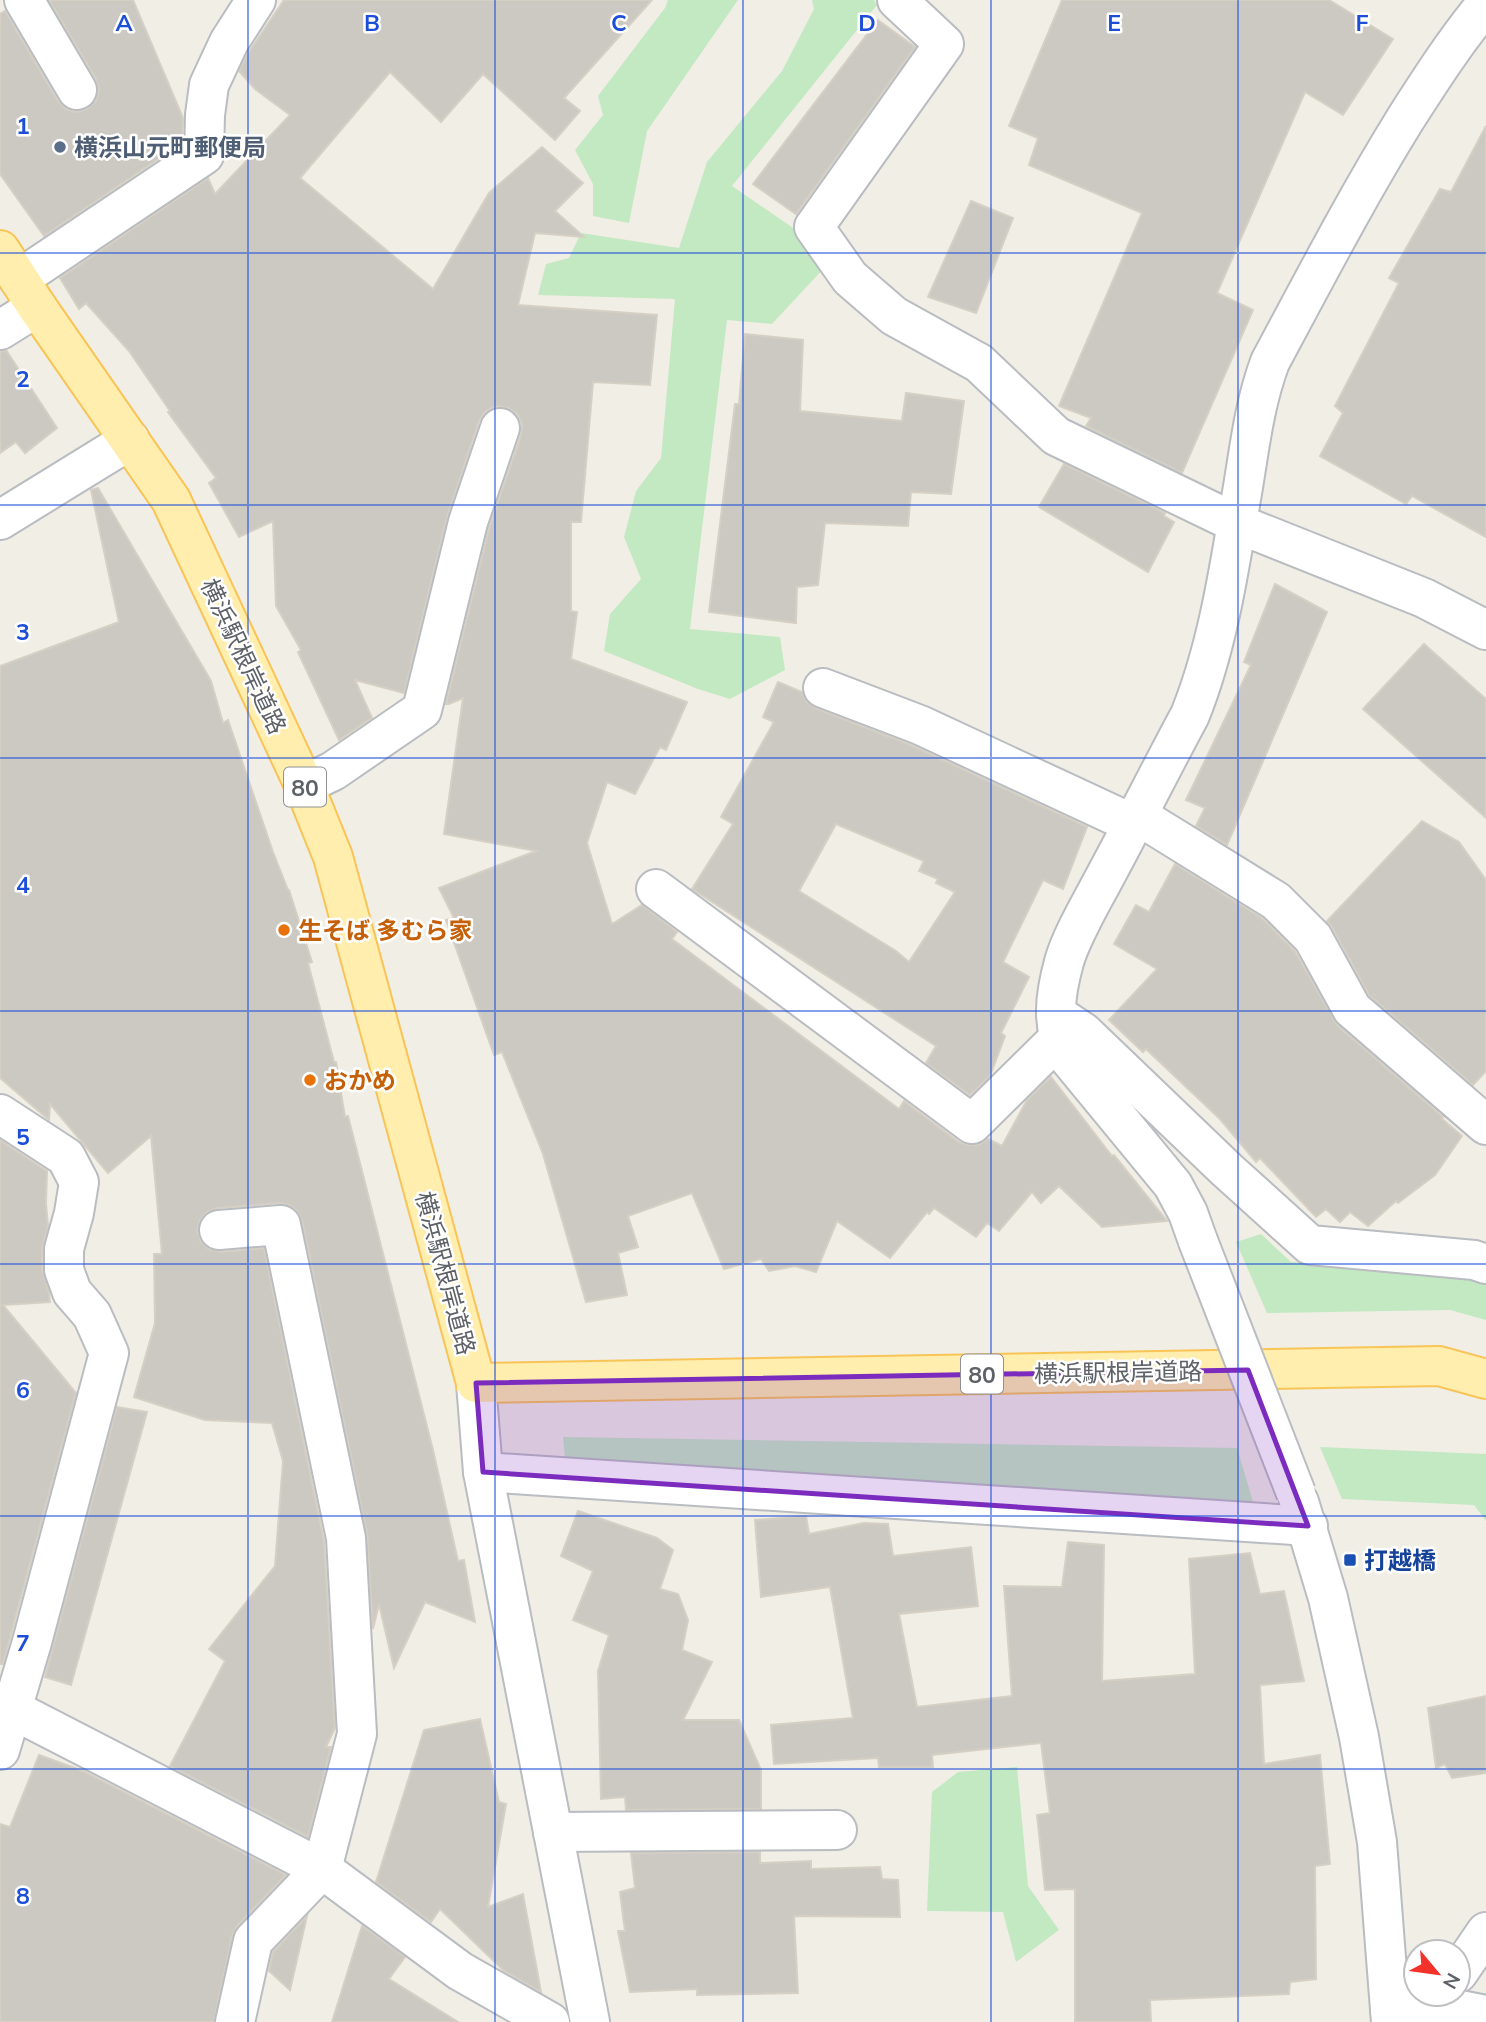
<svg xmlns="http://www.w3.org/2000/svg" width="1486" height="2022" font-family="Mulish,'Noto Sans JP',sans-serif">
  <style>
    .green { fill: #c3e9c2 }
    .building { fill: #ccc9c3; stroke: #d6d0c4; stroke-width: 2; fill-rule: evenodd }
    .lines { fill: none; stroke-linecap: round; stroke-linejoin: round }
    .minor-casing { stroke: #b9bcc0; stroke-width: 42 }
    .major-casing { stroke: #f9c457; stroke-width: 42 }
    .minor { stroke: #fff; stroke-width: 38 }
    .major { stroke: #ffeead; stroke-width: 38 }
    .minor-bridge-casing { stroke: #b9bcc0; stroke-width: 42; stroke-linecap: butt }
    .minor-bridge { stroke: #fff; stroke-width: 38 }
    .marked { fill: #7b2cbf; fill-opacity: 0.2; stroke: #7b2cbf; stroke-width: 5; stroke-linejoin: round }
    .grid { fill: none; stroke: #1d4ed8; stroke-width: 2; stroke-opacity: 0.55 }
    .service-dot { fill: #5c6f8a; stroke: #fff; stroke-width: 2.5 }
    .food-dot { fill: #e8710a; stroke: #fff; stroke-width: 2.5 }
    .transit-dot { fill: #1a4fb4; stroke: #fff; stroke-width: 2.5 }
    .labels { text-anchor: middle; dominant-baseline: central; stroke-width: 5; stroke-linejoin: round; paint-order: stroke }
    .shield { fill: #fff; stroke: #8e9195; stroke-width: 2 }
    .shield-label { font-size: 23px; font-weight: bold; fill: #5e6267 }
    .service-label { font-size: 24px; font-weight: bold; fill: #4e5e75; stroke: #fff; text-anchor: start }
    .street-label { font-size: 24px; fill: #5e6267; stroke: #fff }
    .food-label { font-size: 24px; font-weight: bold; fill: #c56008; stroke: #fff; text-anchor: start }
    .transit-label { font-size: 24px; font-weight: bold; fill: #164399; stroke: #fff; text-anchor: start }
    .grid-label { font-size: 23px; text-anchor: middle; font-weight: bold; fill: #1d4ed8; stroke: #fff; stroke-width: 5; stroke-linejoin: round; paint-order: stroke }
  </style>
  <rect width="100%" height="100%" fill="#f1eee6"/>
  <g class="green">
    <polygon points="668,0 738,0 647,131 629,223 593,216 593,184 575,150 603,115 598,96 665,8"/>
    <polygon points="812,0 874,0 877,5 732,186 802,234 825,267 772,324 727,320 690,629 780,637 785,670 730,699 698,689 604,651 610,614 641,579 624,537 636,491 661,458 675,299 538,295 546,264 569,258 581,233 679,248 707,162 782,71 814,9"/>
    <polygon points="1261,1234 1291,1262 1486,1276 1486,1320 1450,1310 1267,1313 1236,1242"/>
    <polygon points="563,1437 1237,1448 1254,1505 565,1458"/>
    <polygon points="1320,1447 1486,1454 1486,1521 1474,1505 1342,1499"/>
    <polygon points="1017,1767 1028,1886 1059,1930 1016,1962 1003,1912 927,1911 932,1792 958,1772"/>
  </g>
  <g class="building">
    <polygon points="49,0 133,0 183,118 182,143 44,236 0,174 0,14 5,11 58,101 66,109 77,112 87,109 96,101 99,90 96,79"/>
    <polygon points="284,0 652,0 564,98 580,111 555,140 483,74 441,122 390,72 300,178 433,289 489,193 542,147 583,183 555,211 584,237 535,233 518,305 657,315 650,385 593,382 581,522 571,522 571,611 577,612 571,659 687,702 666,750 660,747 635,794 607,782 587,843 612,924 642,905 677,932 672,939 899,1109 904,1101 959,1142 968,1145 978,1145 988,1139 1002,1146 1027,1100 1051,1077 1112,1156 1114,1155 1167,1221 1102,1227 1059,1186 1041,1203 1032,1192 999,1231 987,1223 976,1237 934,1208 929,1214 927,1212 890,1258 837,1221 816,1272 795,1266 769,1271 761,1259 724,1269 692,1193 628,1216 638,1247 618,1253 627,1295 586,1302 543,1154 502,1052 494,1055 446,920 454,918 439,888 536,851 444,834 463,698 449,704 446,704 489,528 521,435 522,424 517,414 508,408 496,406 486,411 479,421 447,517 404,693 355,680 372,718 339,740 298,652 301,650 276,606 273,521 239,537 209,483 216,478 168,412 170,411 129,351 86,303 79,309 60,278 208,178 215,194 290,115 255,89 239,71 248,53"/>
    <polygon points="1062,0 1329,0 1393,39 1343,115 1305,92 1217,293 1253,310 1182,473 1086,426 1091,418 1059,406 1142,213 1029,165 1038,138 1009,126"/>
    <polygon points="878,20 915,47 796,214 753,184"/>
    <polygon points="1486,126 1486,537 1412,496 1406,504 1320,456 1343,413 1335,406 1399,283 1389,278 1440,189 1451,192"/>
    <polygon points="971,201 1013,218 976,313 928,297"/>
    <polygon points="745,334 803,340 800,411 902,421 906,393 964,401 951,494 911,492 908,526 825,523 818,585 797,587 796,623 709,612 735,404 739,404"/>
    <polygon points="6,350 57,428 25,453 16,442 0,453 0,352"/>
    <polygon points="1064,464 1165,513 1164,516 1174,522 1148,572 1039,507"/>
    <polygon points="98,488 211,681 223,723 228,720 273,852 288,890 289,890 312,962 308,963 334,1062 336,1062 345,1117 348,1116 433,1450 458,1561 464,1560 475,1622 425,1602 394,1668 379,1604 373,1629 367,1534 302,1220 297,1211 290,1205 280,1203 217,1208 207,1212 200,1220 197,1231 201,1242 209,1249 221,1252 264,1248 324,1541 335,1728 326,1747 331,1747 308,1837 170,1766 225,1661 209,1649 275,1566 283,1461 272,1423 205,1420 134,1397 155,1323 154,1254 162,1254 151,1136 108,1173 50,1104 49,1120 0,1078 0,666 119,622 91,490"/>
    <polygon points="1275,584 1327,612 1227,845 1196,826 1205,808 1186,800 1251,665 1244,662"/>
    <polygon points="1424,644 1486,699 1486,818 1363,709"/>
    <path d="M778 682 802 692 807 702 815 708 911 745 1087 827 1063 889 1043 880 1003 962 1029 977 1001 1033 1005 1036 990 1076 970 1095 926 1063 936 1046 692 889 733 824 721 817 774 722 763 717ZM836 824 924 861 919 871 938 879 936 883 955 892 909 962 896 951 799 891Z"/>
    <polygon points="1422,821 1459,842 1486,880 1486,1071 1473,1085 1369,995 1332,927 1327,921"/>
    <polygon points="1175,864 1262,918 1295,951 1337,1025 1443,1117 1441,1118 1462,1136 1435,1175 1398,1203 1396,1201 1368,1226 1350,1212 1340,1222 1326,1209 1316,1217 1260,1158 1256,1162 1220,1119 1146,1049 1143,1052 1109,1020 1157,969 1114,944 1136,905 1149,912"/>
    <polygon points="0,1140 47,1171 46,1204 48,1226 42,1249 42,1270 49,1292 50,1302 3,1305 76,1393 3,1664 0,1664"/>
    <polygon points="117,1407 147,1412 71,1685 45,1677"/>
    <polygon points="578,1511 657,1538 673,1550 660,1589 678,1594 688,1620 682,1650 712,1662 683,1720 739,1720 761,1770 761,1809 626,1810 625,1797 601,1799 598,1671 609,1635 573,1620 593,1571 561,1556"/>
    <polygon points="806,1516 809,1534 864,1523 888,1524 893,1556 971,1547 978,1606 899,1614 917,1707 1012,1696 1004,1586 1062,1587 1068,1542 1104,1545 1102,1681 1195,1674 1189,1559 1250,1553 1260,1594 1284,1591 1304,1681 1260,1685 1264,1764 1320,1755 1330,1864 1315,1866 1316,1979 1290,1982 1289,1994 1150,2000 1151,2022 1075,2022 1075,1889 1045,1890 1037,1815 1050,1813 1041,1743 932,1755 933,1767 879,1767 878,1758 774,1764 771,1725 853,1718 830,1587 761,1597 755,1520"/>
    <polygon points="1486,1696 1486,1773 1452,1778 1445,1764 1436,1768 1428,1708"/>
    <polygon points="480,1719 499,1802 506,1804 488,1907 523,1894 541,1992 503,1970 440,1909 431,1922 376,1882 424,1730"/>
    <polygon points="39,1755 83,1771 286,1875 237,1926 232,1936 214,2022 0,2022 0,1824 10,1827"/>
    <polygon points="760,1852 760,1863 811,1861 811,1869 880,1867 882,1879 898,1880 900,1917 794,1916 798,1993 697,1995 697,1989 630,1992 618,1931 625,1931 620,1892 635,1888 631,1853"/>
    <polygon points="307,1916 290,1990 269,1971 273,1952"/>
    <polygon points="362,1926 405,1957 389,1979 458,2022 332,2022"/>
  </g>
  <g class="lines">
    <g class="minor-casing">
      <g id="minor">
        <polyline points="24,0 77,90"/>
        <polyline points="897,0 944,44 814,227 850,278 894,316 979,363 1056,436 1236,523 1424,598 1486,630"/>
        <polyline points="19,279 204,155 205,115 209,85 229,42 256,0"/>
        <polyline points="0,330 37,307"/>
        <polyline points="0,520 130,440"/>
        <polyline points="823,688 920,725 1133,824"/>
        <polyline points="304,785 333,771 422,710 468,522 500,428"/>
        <polyline points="1137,815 1276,901 1313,938 1352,1009 1486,1125"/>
        <polyline points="656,889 972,1124 1058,1039"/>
        <polyline points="1056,1014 1083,1032 1227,1170 1310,1245 1474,1260 1486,1264"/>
        <polyline points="0,1114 66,1157 79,1182 74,1213 64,1249 64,1270 72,1292 92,1315 109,1353 32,1642 0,1750"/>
        <polyline points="219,1230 281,1225 346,1538 357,1734 322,1869 253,1941 235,2022"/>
        <path d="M1198 1241 1188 1213 1173 1185 1066 1055C1051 1024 1055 995 1064 962 1072 934 1094 898 1108 871 1136 819 1162 767 1190 715 1219 643 1230 563 1243 487 1250 444 1255 402 1270 362 1314 280 1357 197 1406 118 1431 79 1456 40 1486 4"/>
        <polyline points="476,1383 483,1472 590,2022"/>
        <polyline points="483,1472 1308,1526"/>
        <polyline points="1299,1502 1328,1598 1359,1737 1377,1842 1391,2022"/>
        <polyline points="0,1703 322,1869 460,1971 550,2022"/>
        <polyline points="553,1832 837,1830"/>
        <polyline points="1458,1973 1486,1932"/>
        <polyline points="1435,2005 1486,2015"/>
        <polyline points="1390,2010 1435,2005 1443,1994"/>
      </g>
    </g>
    <g class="major-casing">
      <polyline id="major" points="0,250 37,307 171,500 304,785 333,857 476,1383 1439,1366 1486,1379"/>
    </g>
    <use href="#minor" class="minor"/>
    <use href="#major" class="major"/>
    <g class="minor-bridge-casing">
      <polyline id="minor-bridge" points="1198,1241 1296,1493"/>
    </g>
    <use href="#minor-bridge" class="minor-bridge"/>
  </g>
  <path class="marked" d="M1248 1370 1308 1526 483 1472 476 1383Z"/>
  <path class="grid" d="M248 0V2022M495 0V2022M743 0V2022M991 0V2022M1238 0V2022M0 253H1486M0 505H1486M0 758H1486M0 1011H1486M0 1264H1486M0 1516H1486M0 1769H1486"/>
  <circle class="service-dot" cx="60" cy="147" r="7"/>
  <g class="food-dot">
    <circle cx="284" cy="930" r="7"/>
    <circle cx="310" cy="1080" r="7"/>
  </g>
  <rect class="transit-dot" x="1343" y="1553" width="14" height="14" rx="3.5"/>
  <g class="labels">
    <g class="shield">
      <rect x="284" y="767.5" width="42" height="39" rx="5"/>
      <rect x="961" y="1354.5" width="42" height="39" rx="5"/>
    </g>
    <g class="shield-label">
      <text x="305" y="787">80</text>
      <text x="982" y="1374">80</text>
    </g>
    <g class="service-label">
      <text x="74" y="147">横浜山元町郵便局</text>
    </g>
    <g class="street-label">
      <text transform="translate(244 656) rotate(65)">横浜駅根岸道路</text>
      <text transform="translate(446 1273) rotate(75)">横浜駅根岸道路</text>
      <text transform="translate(1118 1372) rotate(-1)">横浜駅根岸道路</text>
    </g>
    <g class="food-label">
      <text x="298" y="930">生そば 多むら家</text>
      <text x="324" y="1080">おかめ</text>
    </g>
    <g class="transit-label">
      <text x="1364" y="1560">打越橋</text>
    </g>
  </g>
  <g class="grid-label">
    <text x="124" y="31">A</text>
    <text x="372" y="31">B</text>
    <text x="619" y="31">C</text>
    <text x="867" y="31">D</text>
    <text x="1114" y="31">E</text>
    <text x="1362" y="31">F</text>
    <text x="23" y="134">1</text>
    <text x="23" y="387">2</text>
    <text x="23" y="640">3</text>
    <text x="23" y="893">4</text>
    <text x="23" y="1145">5</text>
    <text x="23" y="1398">6</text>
    <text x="23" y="1651">7</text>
    <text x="23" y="1904">8</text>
  </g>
  <g transform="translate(1437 1973) rotate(119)"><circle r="33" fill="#ffffff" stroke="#bfc0c2" stroke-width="2"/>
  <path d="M0-5L12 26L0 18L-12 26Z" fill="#f2322b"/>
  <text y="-10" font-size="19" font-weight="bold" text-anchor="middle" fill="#5e6267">N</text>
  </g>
</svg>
